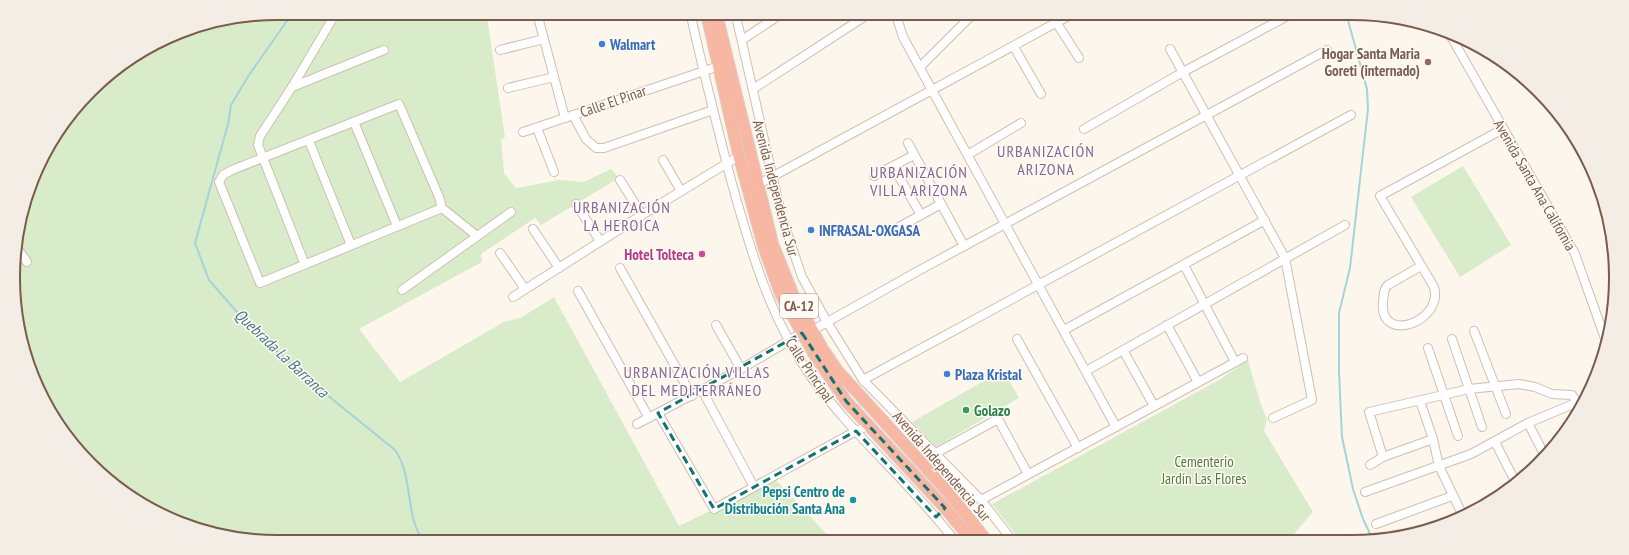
<svg xmlns="http://www.w3.org/2000/svg" width="1629" height="555" font-family="'PT Sans Narrow',sans-serif">
  <style>
    .green { fill: #d8ecc9 }
    .lines { fill: none; stroke-linecap: round; stroke-linejoin: round }
    .stream { stroke: #a5d3da; stroke-width: 2 }
    .minor-casing { stroke: #d1beb0; stroke-width: 10 }
    .highway-casing { stroke: #dad1cd; stroke-width: 13 }
    .minor { stroke: #fff; stroke-width: 8 }
    .highway { stroke: #f7b7a3; stroke-width: 11 }
    .marked { fill: none; stroke: #0f766e; stroke-width: 3; stroke-dasharray: 8 5; stroke-linejoin: round }
    .shop-dot { fill: #3f7fe0; stroke: #fffaf3; stroke-width: 1.5 }
    .education-dot { fill: #8d6e63; stroke: #fffaf3; stroke-width: 1.5 }
    .hotel-dot { fill: #d1479c; stroke: #fffaf3; stroke-width: 1.5 }
    .leisure-dot { fill: #2e9e5b; stroke: #fffaf3; stroke-width: 1.5 }
    .culture-dot { fill: #0f9aa8; stroke: #fffaf3; stroke-width: 1.5 }
    .labels { text-anchor: middle; dominant-baseline: central; stroke-width: 3; stroke-linejoin: round; paint-order: stroke }
    .shield { fill: #fffaf3; stroke: #a28b7f; stroke-width: 1 }
    .shield-label { font-size: 14px; font-weight: bold; fill: #7a5c4d }
    .shop-label { font-size: 15px; font-weight: bold; fill: #366cbe; stroke: #fffaf3; text-anchor: start }
    .education-label { font-size: 15px; font-weight: bold; fill: #785e54; stroke: #fffaf3; text-anchor: end }
    .street-label { font-size: 15px; fill: #7a5c4d; stroke: #fffaf3 }
    .hotel-label { font-size: 15px; font-weight: bold; fill: #b23c85; stroke: #fffaf3; text-anchor: end }
    .leisure-label { font-size: 15px; font-weight: bold; fill: #27864d; stroke: #fffaf3; text-anchor: start }
    .park-label { font-size: 15px; fill: #537a41; stroke: #fffaf3 }
    .culture-label { font-size: 15px; font-weight: bold; fill: #0d838f; stroke: #fffaf3; text-anchor: end }
    .neighbourhood-label { font-size: 16px; letter-spacing: 1px; fill: #846695; stroke: #fffaf3 }
    .water-label { font-size: 16px; font-style: italic; fill: #437c86; stroke: #fffaf3 }
    .rim { fill: none; stroke: #7a5c4d; stroke-width: 2 }
  </style>
  <rect width="100%" height="100%" fill="#fdf6ec"/>
  <g class="green">
    <polygon points="487,17 505,137 501,140 504,173 516,188 559,180 584,182 611,169 619,178 541,225 535,218 481,254 482,262 359,329 400,382 504,322 522,317 554,297 679,526 775,479 833,541 278,542 209,533 130,497 91,465 58,425 22,346 14,295 15,243 40,160 68,116 103,79 176,33 226,18"/>
    <polygon points="1463,166 1511,245 1460,277 1411,197"/>
    <polygon points="1248,360 1260,402 1267,419 1264,431 1313,512 1289,540 1020,540 992,504 1219,380"/>
    <polygon points="1003,370 1019,398 936,447 912,422"/>
  </g>
  <g class="lines">
    <g class="stream">
      <polyline points="1346,13 1367,89 1368,109 1350,268 1339,313 1339,372 1342,437 1353,489 1363,519 1373,540"/>
      <path d="M289 18 249 75 231 105 228 124 195 243 209 280 251 328 316 386 395 450C414 477 404 515 424 542"/>
    </g>
    <g class="minor-casing">
      <g id="minor">
        <polyline points="1058,14 1056,22 1079,58"/>
        <polyline points="896,15 903,37 1116,427"/>
        <path d="M691 16C703 71 717 126 731 180 750 249 770 319 812 378 854 437 911 483 955 541"/>
        <polyline points="736,16 782,218 802,277 827,322 863,380 981,500 1012,540"/>
        <polyline points="538,17 565,118"/>
        <polyline points="1449,33 1575,254 1607,344"/>
        <polyline points="742,40 778,16"/>
        <polyline points="1014,47 1041,94"/>
        <polyline points="1170,49 1285,258 1312,400 1273,418"/>
        <polyline points="500,50 544,39"/>
        <polyline points="920,67 972,15"/>
        <polyline points="292,87 384,50"/>
        <polyline points="508,88 554,77"/>
        <polyline points="753,89 867,15"/>
        <polyline points="573,115 586,139 596,148 604,148 713,110"/>
        <polyline points="354,122 397,226"/>
        <polyline points="537,128 554,172"/>
        <polyline points="1084,129 1183,72 1293,13"/>
        <polyline points="523,132 719,66"/>
        <polyline points="309,141 351,245"/>
        <polyline points="908,143 964,246"/>
        <polyline points="969,154 1021,123"/>
        <polyline points="663,160 681,191"/>
        <polyline points="893,166 921,215"/>
        <polyline points="874,176 914,155"/>
        <polyline points="620,180 642,215"/>
        <polyline points="757,185 1072,14"/>
        <polyline points="576,204 600,241"/>
        <polyline points="442,208 260,283 219,182 223,175 232,170 399,104 439,197 442,208 477,236"/>
        <polyline points="899,227 941,204"/>
        <polyline points="533,229 559,268"/>
        <polyline points="15,245 27,262"/>
        <polyline points="500,253 525,289"/>
        <polyline points="305,265 258,145 260,136 292,87 333,18"/>
        <polyline points="1184,265 1235,362"/>
        <path d="M1421 266 1388 285C1383 289 1384 296 1383 302 1379 345 1444 322 1434 287L1380 196 1503 129"/>
        <polyline points="620,268 692,396"/>
        <polyline points="402,290 511,212"/>
        <polyline points="578,291 649,418"/>
        <polyline points="513,297 642,215 739,156"/>
        <polyline points="716,325 741,369"/>
        <polyline points="1167,325 1198,382"/>
        <polyline points="813,330 918,271 1327,50"/>
        <polyline points="1064,330 1265,220"/>
        <polyline points="1474,331 1506,414"/>
        <polyline points="1017,339 1078,448"/>
        <polyline points="1452,339 1482,427"/>
        <polyline points="1428,348 1458,436"/>
        <polyline points="1123,350 1154,406"/>
        <polyline points="1086,371 1345,225"/>
        <polyline points="863,380 1351,115"/>
        <polyline points="702,390 754,487"/>
        <polyline points="1420,401 1433,439 1439,466 1463,516"/>
        <polyline points="658,413 714,509 856,431 868,426"/>
        <polyline points="1528,423 1544,454"/>
        <polyline points="637,424 741,369 802,333"/>
        <polyline points="1495,442 1516,483"/>
        <polyline points="936,453 998,419 1028,474"/>
        <polyline points="1383,457 1369,412 1469,389 1519,384 1535,387 1552,394 1572,395 1577,402"/>
        <polyline points="1370,465 1383,457 1433,439"/>
        <polyline points="1365,492 1471,454 1528,423 1585,399"/>
        <polyline points="981,500 1243,358"/>
        <polyline points="1376,524 1452,496"/>
      </g>
    </g>
    <g class="highway-casing">
      <g id="highway">
        <polyline points="707,16 739,156 764,248 781,295 814,354 846,401 945,508 972,541"/>
        <polyline points="717,16 773,245 794,297 822,348 837,370 947,491 987,541"/>
      </g>
    </g>
    <use href="#minor" class="minor"/>
    <use href="#highway" class="highway"/>
  </g>
  <path class="marked" d="M802 333 846 401 945 508 936 517 856 431 714 509 658 413Z"/>
  <g class="shop-dot">
    <circle cx="602" cy="44" r="4"/>
    <circle cx="811" cy="230" r="4"/>
    <circle cx="947" cy="374" r="4"/>
  </g>
  <circle class="education-dot" cx="1428" cy="62" r="4"/>
  <circle class="hotel-dot" cx="702" cy="254" r="4"/>
  <circle class="leisure-dot" cx="966" cy="410" r="4"/>
  <circle class="culture-dot" cx="853" cy="500" r="4"/>
  <g class="labels">
    <rect class="shield" x="780" y="294" width="38" height="24" rx="3"/>
    <g class="shield-label">
      <text x="799" y="306">CA-12</text>
    </g>
    <g class="shop-label">
      <text x="610" y="44">Walmart</text>
      <text x="819" y="230">INFRASAL-OXGASA</text>
      <text x="955" y="374">Plaza Kristal</text>
    </g>
    <g class="education-label">
      <text x="1420" y="53">Hogar Santa Maria<tspan x="1420" dy="17">Goreti (internado)</tspan></text>
    </g>
    <g class="street-label">
      <text transform="translate(613 101) rotate(-19)">Calle El Pinar</text>
      <text transform="translate(1535 185) rotate(60)">Avenida Santa Ana California</text>
      <text transform="translate(776 188) rotate(75)">Avenida Independencia Sur</text>
      <text transform="translate(810 370) rotate(56)">Calle Principal</text>
      <text transform="translate(942 466) rotate(49)">Avenida Independencia Sur</text>
    </g>
    <g class="hotel-label">
      <text x="694" y="254">Hotel Tolteca</text>
    </g>
    <g class="leisure-label">
      <text x="974" y="410">Golazo</text>
    </g>
    <g class="park-label">
      <text x="1204" y="461">Cementerio<tspan x="1204" dy="17">Jardín Las Flores</tspan></text>
    </g>
    <g class="culture-label">
      <text x="845" y="491">Pepsi Centro de<tspan x="845" dy="17">Distribución Santa Ana</tspan></text>
    </g>
    <g class="neighbourhood-label">
      <text x="1046" y="151">URBANIZACIÓN<tspan x="1046" dy="18">ARIZONA</tspan></text>
      <text x="919" y="172">URBANIZACIÓN<tspan x="919" dy="18">VILLA ARIZONA</tspan></text>
      <text x="622" y="207">URBANIZACIÓN<tspan x="622" dy="18">LA HEROICA</tspan></text>
      <text x="697" y="372">URBANIZACIÓN VILLAS<tspan x="697" dy="18">DEL MEDITERRÁNEO</tspan></text>
    </g>
    <g class="water-label">
      <text transform="translate(282 353) rotate(43)">Quebrada La Barranca</text>
    </g>
  </g>
  <path d="M0 0H1629V555H0ZM277 20H1352A257 257 0 0 1 1609 277V278A257 257 0 0 1 1352 535H277A257 257 0 0 1 20 278V277A257 257 0 0 1 277 20Z" fill="#f4ede6" fill-rule="evenodd"/>
  <path class="rim" d="M277 20H1352A257 257 0 0 1 1609 277V278A257 257 0 0 1 1352 535H277A257 257 0 0 1 20 278V277A257 257 0 0 1 277 20Z"/>
</svg>
